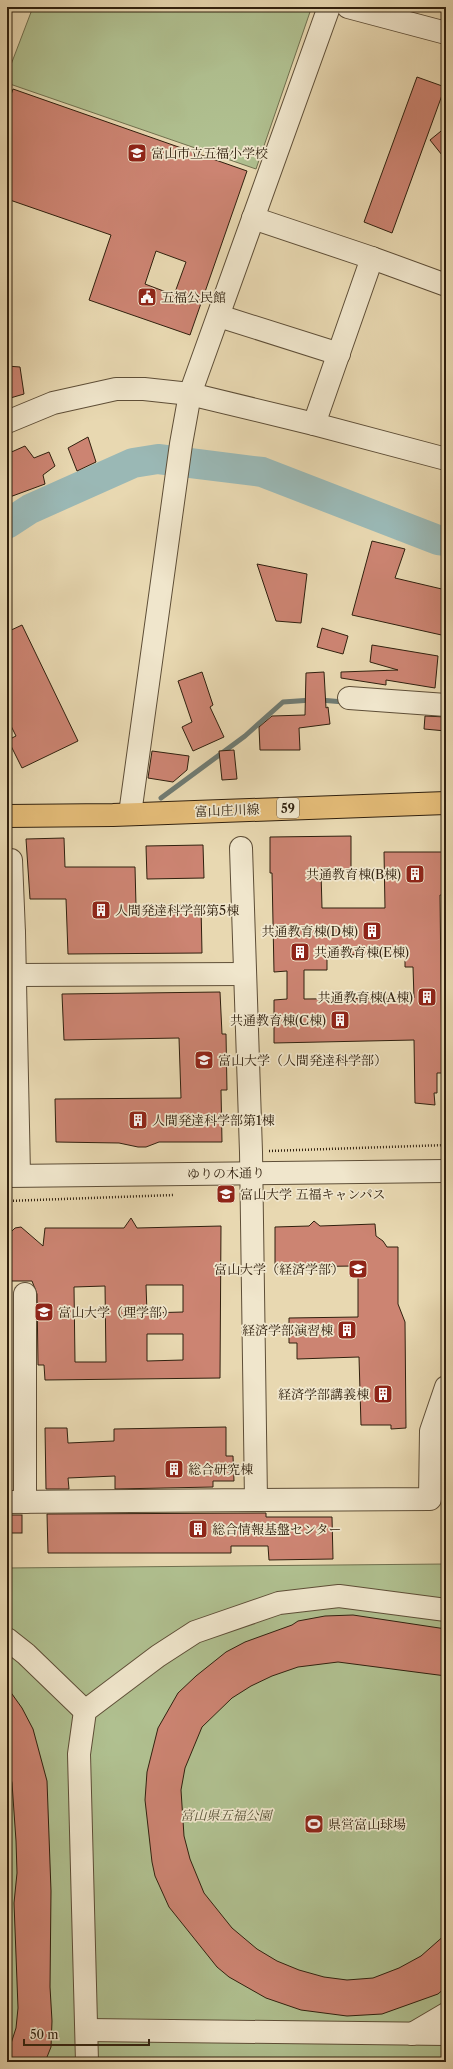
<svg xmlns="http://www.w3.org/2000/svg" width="453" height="2069" font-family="'Libre Caslon Text','Noto Serif JP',serif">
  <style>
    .green { fill: #b0c090; stroke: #70704f }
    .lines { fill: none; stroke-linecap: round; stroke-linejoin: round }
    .stream { stroke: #707b72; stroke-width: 5 }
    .river { stroke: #9ab8b5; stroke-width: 30 }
    .building { fill: #cc8472; stroke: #30200e; fill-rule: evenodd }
    .minor-casing { stroke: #5e4e37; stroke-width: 24 }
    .major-casing { stroke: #30200e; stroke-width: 24 }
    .path { stroke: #30200e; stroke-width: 2.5; stroke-dasharray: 1 2; stroke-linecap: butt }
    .minor { stroke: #f0e6cc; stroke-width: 22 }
    .major { stroke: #e4bc78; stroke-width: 22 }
    .labels { text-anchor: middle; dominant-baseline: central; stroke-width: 3.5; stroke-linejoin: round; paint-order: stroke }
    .shield { fill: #f0e6cc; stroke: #6a5b47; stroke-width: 1 }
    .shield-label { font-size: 12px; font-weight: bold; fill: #30200e }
    .poi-label { font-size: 13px; fill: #30200e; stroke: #f0e6cc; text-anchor: start }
    .street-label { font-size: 13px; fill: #30200e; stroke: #f0e6cc }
    .park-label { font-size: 13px; font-style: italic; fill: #565035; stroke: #f0e6cc }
  </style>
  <rect width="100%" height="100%" fill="#e8d8b1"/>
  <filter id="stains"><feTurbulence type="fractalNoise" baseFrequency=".005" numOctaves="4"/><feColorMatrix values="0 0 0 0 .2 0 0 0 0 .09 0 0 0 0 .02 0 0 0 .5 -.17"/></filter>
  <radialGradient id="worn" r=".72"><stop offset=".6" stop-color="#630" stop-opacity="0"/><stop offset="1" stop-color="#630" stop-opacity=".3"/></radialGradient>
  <g class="green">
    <polygon points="33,7 306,7 311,9 256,169 7,83 7,75"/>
    <polygon points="446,1564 446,2062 7,2062 7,1568"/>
  </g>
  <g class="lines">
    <g class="stream">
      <polyline points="320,700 344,702"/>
      <polyline points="161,798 245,736 283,702 312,700"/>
    </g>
    <polyline class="river" points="7,524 30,509 133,463 158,459 262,472 438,540 446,541"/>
  </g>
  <g class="building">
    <polygon points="417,77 445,87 392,233 364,222"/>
    <path d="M13 89 247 171 190 335 89 300 111 235 7 199V107ZM156 251 186 262 174 295 145 284Z"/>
    <polygon points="446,127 446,160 430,140"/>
    <polygon points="7,366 20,367 24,394 7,399"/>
    <polygon points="88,437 96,462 77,471 68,448"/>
    <polygon points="25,446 34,458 49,452 55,466 43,475 45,484 7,498 7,454"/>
    <polygon points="372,541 405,549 395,578 446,590 446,636 352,615"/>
    <polygon points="257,564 307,574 301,623 276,621"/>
    <polygon points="22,625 78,741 22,768 8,740 16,736 7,718 7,632"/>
    <polygon points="322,628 348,636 343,654 317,647"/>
    <polygon points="372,645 438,656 435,688 386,680 386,685 341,678 341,672 398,670 370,662"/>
    <polygon points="202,672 213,705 210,707 224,737 193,751 182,727 192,722 178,681"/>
    <polygon points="324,672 326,708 328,707 330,724 299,728 300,750 260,750 259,727 272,716 305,715 306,673"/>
    <polygon points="425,716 446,717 446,731 424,729"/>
    <polygon points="234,750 237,779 222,780 219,751"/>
    <polygon points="152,751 189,756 187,770 173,782 148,778"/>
    <path d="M351 836V871L321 872 322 908H385L384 852H446V895H440L442 1073H437V1093H434L435 1105 415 1103 414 1040 274 1043V1000L287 999V971L274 972 272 873H270V837ZM405 954V967H413L414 998 304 999V970H327V955Z"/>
    <polygon points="64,838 65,867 135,867 136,906 201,905 202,953 68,954 66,899 30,899 26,839"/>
    <polygon points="203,845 204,878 147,879 146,846"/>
    <polygon points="220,992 222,1034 226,1034 227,1090 221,1090 222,1142 159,1142 146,1147 138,1147 119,1143 56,1142 55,1099 181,1098 179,1038 64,1040 62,994"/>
    <path d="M131 1218 137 1228 221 1226 220 1378 45 1380 44 1365H38L37 1294 32 1281H7V1236L15 1228 21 1227 43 1246 45 1228H124ZM146 1285H183V1312L147 1313ZM105 1286 106 1362H75L74 1287ZM147 1334H183V1360L147 1361Z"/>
    <polygon points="314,1221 320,1226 375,1224 376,1236 383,1241 387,1247 398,1247 398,1304 405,1322 406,1428 391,1429 391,1425 361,1425 359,1357 297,1359 297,1343 289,1343 289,1318 358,1317 358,1275 356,1275 355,1266 275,1267 275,1227 309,1226"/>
    <polygon points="226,1427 226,1456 233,1456 234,1481 213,1481 213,1487 115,1489 115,1476 68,1478 69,1489 46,1489 45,1428 67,1428 68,1443 114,1441 114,1429"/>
    <polygon points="266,1513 266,1517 332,1517 333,1559 269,1560 268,1546 231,1546 231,1553 48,1553 47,1514"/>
    <rect x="7" y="1515" width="15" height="18"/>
    <polygon points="353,1615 446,1629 446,1676 338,1662 298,1667 272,1676 251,1686 232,1698 202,1727 185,1768 181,1790 184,1836 190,1859 204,1893 232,1928 257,1949 277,1961 299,1970 324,1977 347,1980 373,1978 399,1968 421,1956 446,1934 446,1987 438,1994 382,2014 347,2016 301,2010 266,1998 229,1977 217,1967 169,1907 155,1876 152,1862 145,1800 147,1772 158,1728 178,1693 196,1676 226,1652 245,1642 292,1625 298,1621 325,1616"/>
    <polygon points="7,1687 22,1708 33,1729 47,1781 51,1891 50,1987 52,2021 51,2047 45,2062 7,2062 7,2056 16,2028 18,2008 14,1903 17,1873 16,1841 12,1783 7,1761"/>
  </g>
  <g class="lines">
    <g class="minor-casing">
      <g id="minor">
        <polyline points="348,7 446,33"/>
        <polyline points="253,218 372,258 446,285"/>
        <polyline points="219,316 339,354"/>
        <polyline points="7,422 53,403 116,389 144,389 190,394 314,424 446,459"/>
        <polyline points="314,424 372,258"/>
        <polyline points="349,698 446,705"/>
        <polyline points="130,814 181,444 190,394 329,7"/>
        <polyline points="11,860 14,933"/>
        <polyline points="7,933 14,933 19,1175"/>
        <polyline points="16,975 245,974"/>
        <polyline points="7,1176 446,1171"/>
        <polyline points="256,1500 430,1499 431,1431 446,1387"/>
        <polyline points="7,1502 256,1500 251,1152 241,848"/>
        <polyline points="25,1502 25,1294"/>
        <polyline points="7,1639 26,1654 85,1711"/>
        <polyline points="87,2030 446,2034"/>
        <polyline points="412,2034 446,2014"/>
        <polyline points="87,2062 79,1754 85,1711 158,1656 195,1632 279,1603 339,1596 446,1610"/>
      </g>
    </g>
    <g class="major-casing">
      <polyline id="major" points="7,816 113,815 446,803"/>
    </g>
    <g class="path">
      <polyline points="269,1151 446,1145"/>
      <polyline points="7,1201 174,1195"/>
    </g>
    <use href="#minor" class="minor"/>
    <use href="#major" class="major"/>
  </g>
  <defs>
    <g id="school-square" transform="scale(1)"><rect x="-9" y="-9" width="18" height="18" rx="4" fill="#8f2418" stroke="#f0e6cc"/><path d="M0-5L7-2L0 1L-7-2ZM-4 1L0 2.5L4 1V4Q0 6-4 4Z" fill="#fff"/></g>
    <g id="civic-square" transform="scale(1)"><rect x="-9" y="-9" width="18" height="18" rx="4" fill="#8f2418" stroke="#f0e6cc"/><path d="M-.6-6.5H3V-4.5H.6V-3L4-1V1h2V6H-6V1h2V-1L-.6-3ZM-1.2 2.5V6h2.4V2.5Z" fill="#fff"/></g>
    <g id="building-square" transform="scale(1)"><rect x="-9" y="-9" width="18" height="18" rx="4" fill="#8f2418" stroke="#f0e6cc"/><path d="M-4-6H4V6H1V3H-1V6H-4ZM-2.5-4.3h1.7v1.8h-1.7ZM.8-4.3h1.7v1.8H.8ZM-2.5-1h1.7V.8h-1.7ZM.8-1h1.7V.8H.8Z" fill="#fff"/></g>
    <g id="university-square" transform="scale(1)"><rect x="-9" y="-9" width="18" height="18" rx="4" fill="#8f2418" stroke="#f0e6cc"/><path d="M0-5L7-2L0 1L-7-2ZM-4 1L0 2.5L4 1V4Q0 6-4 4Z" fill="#fff"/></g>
    <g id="stadium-square" transform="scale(1)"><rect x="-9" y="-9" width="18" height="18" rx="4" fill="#8f2418" stroke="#f0e6cc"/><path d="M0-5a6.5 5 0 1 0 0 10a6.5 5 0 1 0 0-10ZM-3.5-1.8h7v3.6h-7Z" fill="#fff"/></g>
  </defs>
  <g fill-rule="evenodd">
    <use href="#school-square" x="137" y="153"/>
    <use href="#civic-square" x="147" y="297"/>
    <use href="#building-square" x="415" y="874"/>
    <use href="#building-square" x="101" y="910"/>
    <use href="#building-square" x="372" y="931"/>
    <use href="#building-square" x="300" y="952"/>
    <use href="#building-square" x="427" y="997"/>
    <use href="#building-square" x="340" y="1020"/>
    <use href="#university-square" x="204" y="1060"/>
    <use href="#building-square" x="138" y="1120"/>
    <use href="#university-square" x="226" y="1194"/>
    <use href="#university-square" x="358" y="1269"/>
    <use href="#university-square" x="44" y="1312"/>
    <use href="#building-square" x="347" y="1330"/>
    <use href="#building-square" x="383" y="1394"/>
    <use href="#building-square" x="174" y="1469"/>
    <use href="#building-square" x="198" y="1529"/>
    <use href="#stadium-square" x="314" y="1824"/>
  </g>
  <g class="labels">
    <rect class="shield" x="277" y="798" width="22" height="20" rx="3"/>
    <g class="shield-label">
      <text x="288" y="808">59</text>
    </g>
    <g class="poi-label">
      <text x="151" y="153">富山市立五福小学校</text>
      <text x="161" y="297">五福公民館</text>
      <text x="401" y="874" text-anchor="end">共通教育棟(B棟)</text>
      <text x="115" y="910">人間発達科学部第5棟</text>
      <text x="358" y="931" text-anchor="end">共通教育棟(D棟)</text>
      <text x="314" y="952">共通教育棟(E棟)</text>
      <text x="413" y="997" text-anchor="end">共通教育棟(A棟)</text>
      <text x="326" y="1020" text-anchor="end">共通教育棟(C棟)</text>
      <text x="218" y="1060">富山大学（人間発達科学部）</text>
      <text x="152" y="1120">人間発達科学部第1棟</text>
      <text x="240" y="1194">富山大学 五福キャンパス</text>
      <text x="344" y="1269" text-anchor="end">富山大学（経済学部）</text>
      <text x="58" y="1312">富山大学（理学部）</text>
      <text x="333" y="1330" text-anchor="end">経済学部演習棟</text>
      <text x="369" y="1394" text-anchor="end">経済学部講義棟</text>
      <text x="188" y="1469">総合研究棟</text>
      <text x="212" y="1529">総合情報基盤センター</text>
      <text x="328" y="1824">県営富山球場</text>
    </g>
    <g class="street-label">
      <text transform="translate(227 810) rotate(-2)">富山庄川線</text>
      <text transform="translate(226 1173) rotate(-1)">ゆりの木通り</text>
    </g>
    <g class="park-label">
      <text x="226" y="1815">富山県五福公園</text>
    </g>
  </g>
  <rect width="453" height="2069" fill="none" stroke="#e8d8b1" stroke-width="24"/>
  <rect x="8" y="8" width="437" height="2053" fill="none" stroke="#30200e" stroke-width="2"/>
  <rect x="12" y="12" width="429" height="2045" fill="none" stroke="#30200e"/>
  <path d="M24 2039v6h125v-6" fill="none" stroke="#30200e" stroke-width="2"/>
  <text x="30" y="2039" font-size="12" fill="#30200e" stroke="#f0e6cc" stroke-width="3" paint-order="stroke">50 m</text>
  <rect width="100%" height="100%" filter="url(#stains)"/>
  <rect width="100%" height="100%" fill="url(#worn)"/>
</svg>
